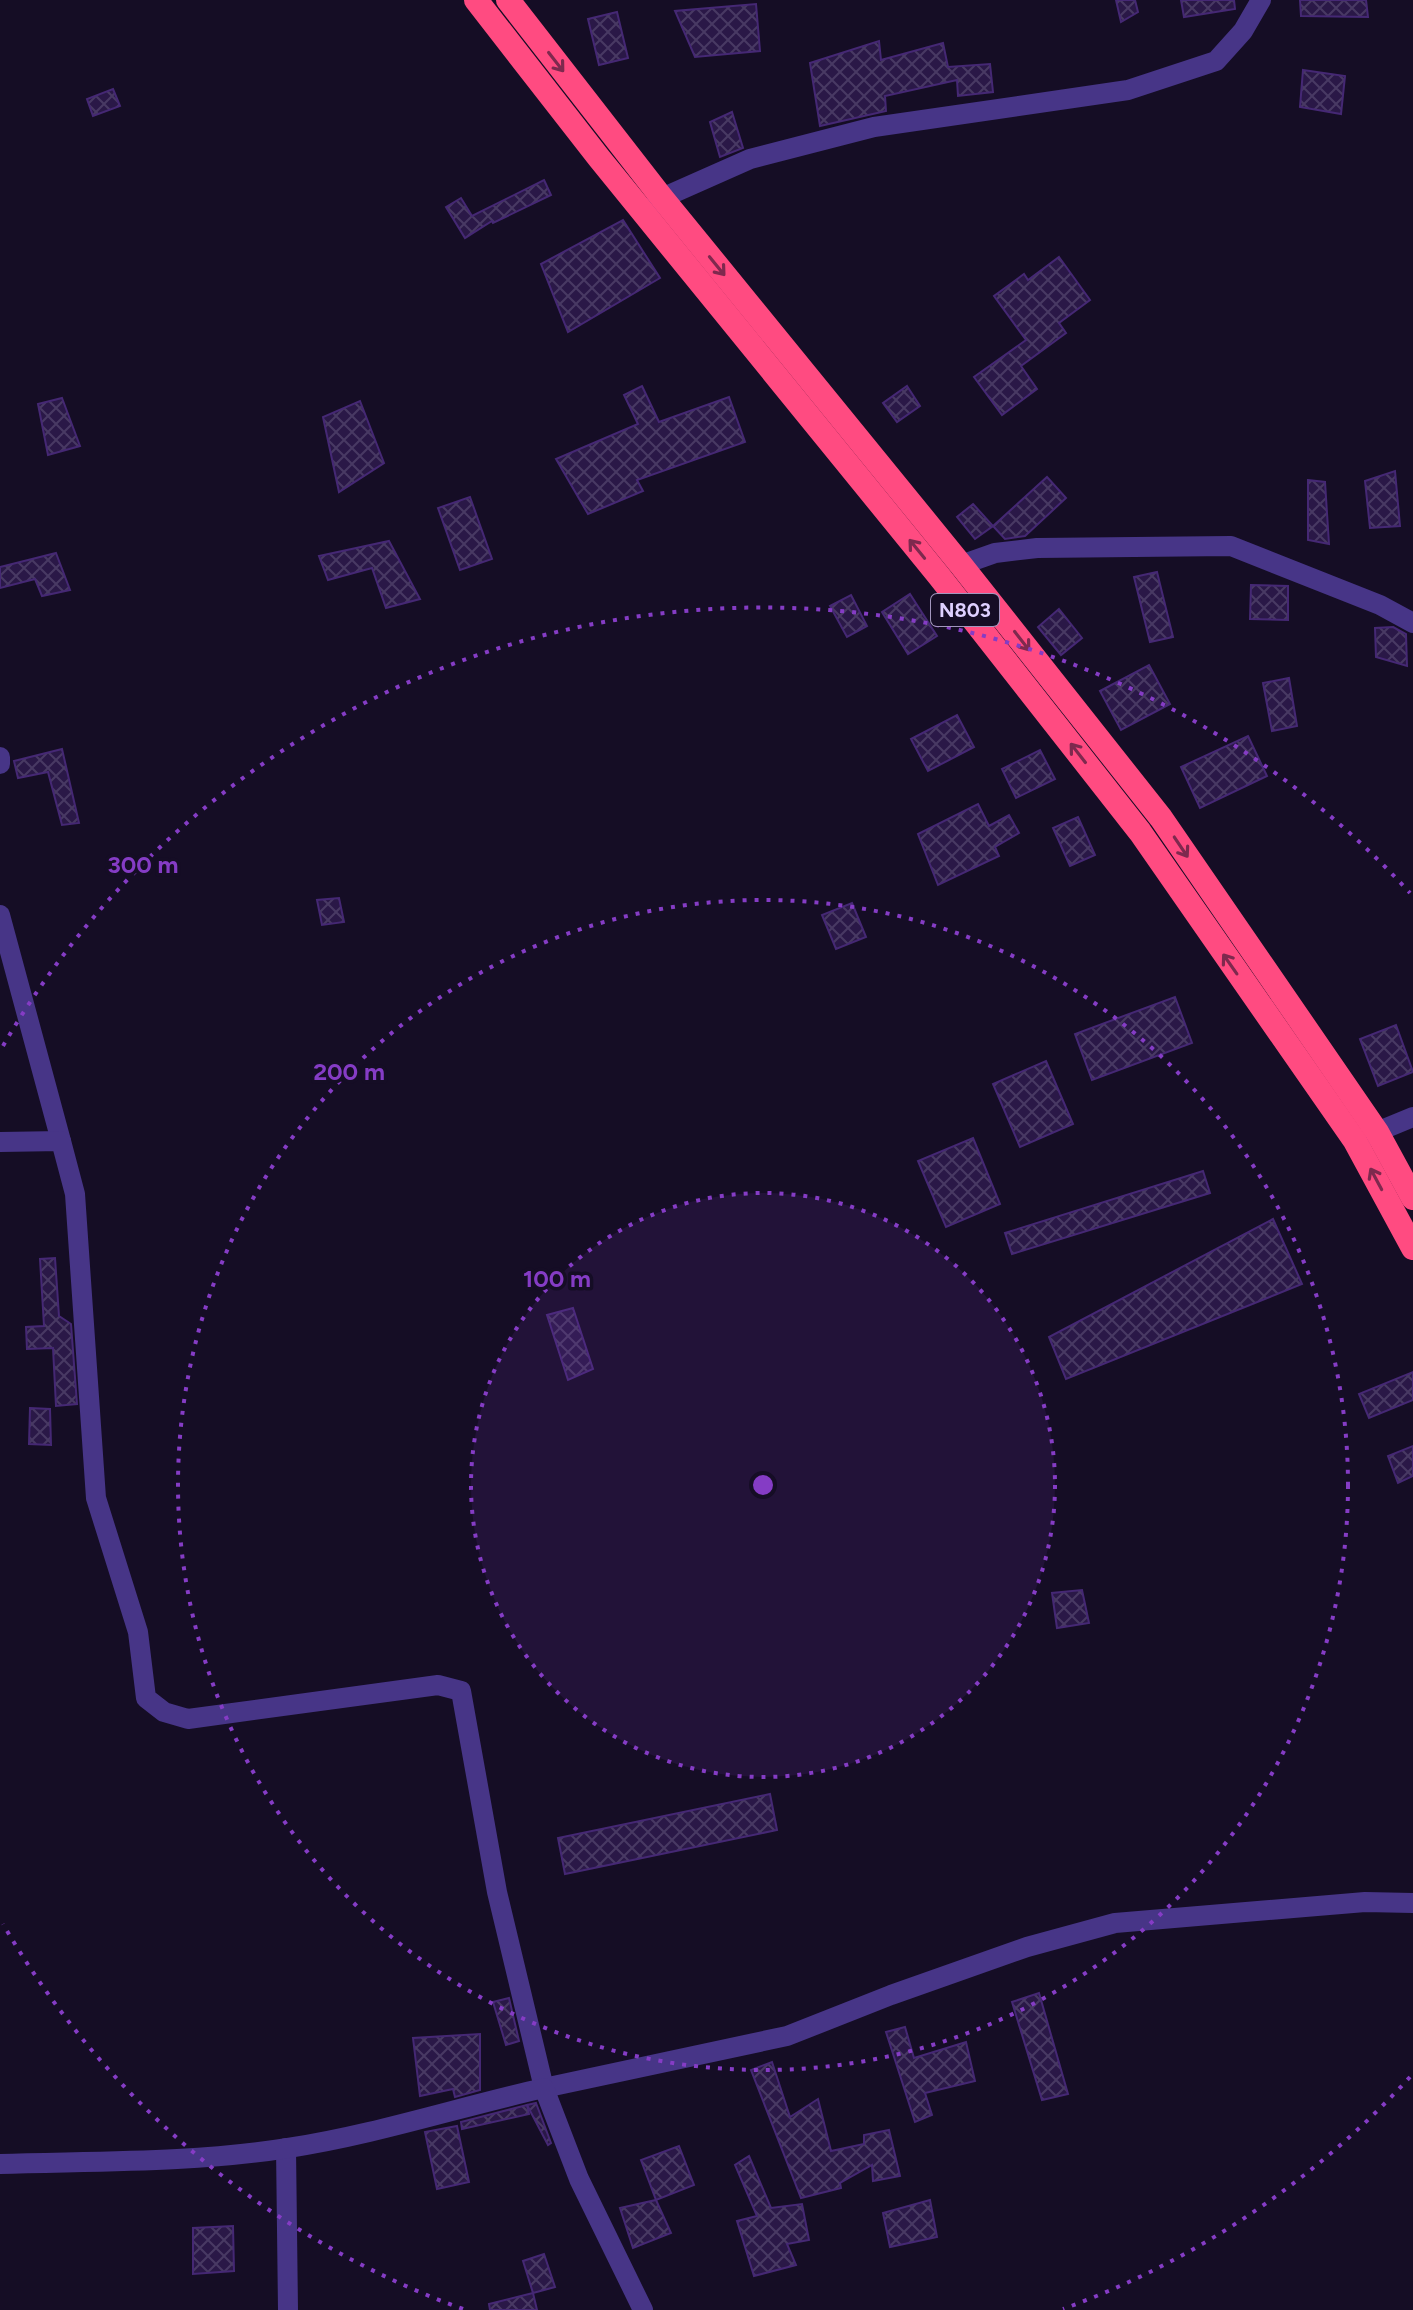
<svg xmlns="http://www.w3.org/2000/svg" width="1413" height="2310" font-family="Figtree,sans-serif">
  <style>
    .building { fill: url(#building-cross-hatch); stroke: #452874; stroke-width: 2 }
    .lines { fill: none; stroke-linecap: round; stroke-linejoin: round }
    .minor { stroke: #473587; stroke-width: 20 }
    .highway { stroke: #ff4b81; stroke-width: 24 }
    .oneway { stroke: #7e294e }
    .ring { fill: none; stroke: #853cc5; stroke-width: 4; stroke-dasharray: 4 8 }
    .labels { text-anchor: middle; dominant-baseline: central; stroke-width: 7; stroke-linejoin: round; paint-order: stroke }
    .shield { fill: #150d25; stroke: #a296be; stroke-width: 2 }
    .shield-label { font-size: 20px; font-weight: bold; fill: #ded0ff }
    .centre { fill: #853cc5; stroke: #150d25; stroke-width: 4 }
    .ring-label { font-size: 24px; text-anchor: middle; font-weight: bold; fill: #853cc5; stroke: #150d25; stroke-width: 7; stroke-linejoin: round; paint-order: stroke }
  </style>
  <defs>
    <pattern id="building-cross-hatch" width="8" height="8" patternUnits="userSpaceOnUse" patternTransform="scale(2)"><rect width="8" height="8" fill="#2a1847"/><path d="M0 0l8 8M0 8l8-8" fill="none" stroke="#483963"/></pattern>
  </defs>
  <rect width="100%" height="100%" fill="#150d25"/>
  <g class="building">
    <polygon points="1116,0 1135,0 1138,12 1121,22"/>
    <polygon points="1181,0 1234,0 1235,9 1184,17"/>
    <polygon points="1300,0 1366,0 1368,17 1301,16"/>
    <polygon points="756,4 760,51 695,57 675,11"/>
    <polygon points="617,12 628,58 599,65 588,19"/>
    <polygon points="879,41 881,60 943,43 948,67 990,64 993,92 958,96 957,80 885,96 886,111 820,126 810,63"/>
    <polygon points="1303,70 1345,76 1341,114 1300,107"/>
    <polygon points="113,89 120,106 93,116 87,99"/>
    <polygon points="732,112 743,148 720,157 710,122"/>
    <polygon points="544,180 551,195 493,223 492,221 465,238 446,207 461,198 472,216"/>
    <polygon points="623,220 660,278 568,332 541,264"/>
    <polygon points="1059,257 1090,300 1059,323 1066,333 1021,366 1037,389 1002,415 974,377 1026,340 994,296 1024,274 1028,280"/>
    <polygon points="642,386 659,422 729,397 745,442 637,480 643,491 588,514 556,459 638,424 624,395"/>
    <polygon points="907,386 920,406 897,422 883,403"/>
    <polygon points="62,398 80,446 48,455 38,404"/>
    <polygon points="360,401 384,463 339,492 323,417"/>
    <polygon points="1395,471 1400,526 1370,528 1365,481"/>
    <polygon points="1047,477 1066,498 1025,536 1005,539 993,526"/>
    <polygon points="1308,480 1325,482 1329,544 1308,540"/>
    <polygon points="470,497 492,559 460,570 438,508"/>
    <polygon points="973,504 993,526 975,539 957,517"/>
    <polygon points="389,541 420,599 386,608 372,568 328,580 319,556"/>
    <polygon points="56,553 70,590 42,596 35,579 0,588 0,567"/>
    <polygon points="1157,572 1173,637 1150,642 1134,577"/>
    <polygon points="1251,585 1288,586 1288,620 1250,619"/>
    <polygon points="910,594 937,636 908,654 882,612"/>
    <polygon points="851,595 867,626 847,637 830,606"/>
    <polygon points="1059,609 1082,638 1061,655 1038,627"/>
    <polygon points="1393,627 1406,634 1407,666 1376,657 1375,628"/>
    <polygon points="1149,665 1170,704 1121,730 1100,691"/>
    <polygon points="1289,678 1297,726 1272,731 1263,683"/>
    <polygon points="957,715 974,747 928,771 911,739"/>
    <polygon points="1248,736 1267,776 1200,808 1181,767"/>
    <polygon points="62,749 79,823 62,825 48,772 18,778 14,761"/>
    <polygon points="1040,750 1055,779 1016,798 1002,769"/>
    <polygon points="978,804 989,826 1009,815 1019,833 995,847 999,856 938,885 918,834"/>
    <polygon points="1078,817 1095,855 1070,866 1053,828"/>
    <polygon points="339,898 344,922 322,925 317,900"/>
    <polygon points="852,903 866,937 836,949 822,915"/>
    <polygon points="1175,997 1192,1043 1092,1080 1075,1034"/>
    <polygon points="1396,1025 1413,1072 1378,1086 1360,1039"/>
    <polygon points="1046,1061 1073,1124 1020,1147 993,1084"/>
    <polygon points="973,1138 1000,1204 946,1227 918,1161"/>
    <polygon points="1203,1171 1210,1193 1012,1254 1005,1233"/>
    <polygon points="1273,1219 1302,1284 1066,1379 1049,1337"/>
    <polygon points="55,1258 59,1316 71,1324 77,1404 56,1406 53,1348 27,1349 26,1327 44,1326 40,1259"/>
    <polygon points="573,1308 593,1369 568,1380 547,1315"/>
    <polygon points="1413,1372 1413,1400 1369,1418 1359,1394"/>
    <polygon points="30,1408 50,1409 51,1445 29,1444"/>
    <polygon points="1413,1446 1413,1476 1398,1483 1388,1456"/>
    <polygon points="1082,1590 1089,1623 1057,1628 1052,1593"/>
    <polygon points="770,1794 777,1830 565,1874 558,1838"/>
    <polygon points="1039,1993 1068,2094 1042,2100 1012,2002"/>
    <polygon points="509,1998 519,2041 506,2045 493,2002"/>
    <polygon points="905,2027 914,2058 966,2042 975,2081 925,2093 932,2115 915,2122 886,2032"/>
    <polygon points="480,2034 480,2090 455,2097 453,2089 420,2096 413,2038"/>
    <polygon points="772,2062 790,2117 818,2099 831,2151 864,2144 864,2135 889,2130 900,2176 873,2181 872,2165 840,2183 841,2188 801,2198 751,2070"/>
    <polygon points="536,2103 551,2143 548,2145 527,2105"/>
    <polygon points="527,2105 529,2114 462,2129 461,2122"/>
    <polygon points="457,2126 469,2182 437,2189 425,2132"/>
    <polygon points="679,2146 694,2185 656,2200 641,2160"/>
    <polygon points="749,2156 771,2208 802,2204 809,2240 787,2244 796,2265 754,2276 737,2221 757,2216 735,2165"/>
    <polygon points="656,2200 671,2233 633,2248 620,2208"/>
    <polygon points="930,2200 937,2237 890,2247 883,2213"/>
    <polygon points="233,2226 234,2271 193,2274 193,2228"/>
    <polygon points="544,2254 555,2287 533,2293 523,2261"/>
    <polygon points="533,2293 537,2310 490,2310 489,2304"/>
  </g>
  <g class="lines">
    <g class="minor">
      <polyline points="653,206 662,198 750,159 874,127 1128,90 1216,61 1243,31 1261,0"/>
      <polyline points="961,565 995,553 1037,548 1231,546 1380,605 1413,623"/>
      <polyline points="0,757 0,764"/>
      <polyline points="0,915 61,1141"/>
      <polyline points="1362,1138 1413,1117"/>
      <polyline points="0,1142 61,1141 75,1194 96,1498 138,1632 146,1698 164,1712 188,1719 438,1685 461,1691 497,1892 544,2088 787,2036 891,1995 1027,1947 1115,1923 1365,1902 1413,1903"/>
      <polyline points="286,2148 288,2310"/>
      <path d="M0 2164C95 2161 193 2163 288 2148 374 2135 459 2107 544 2088L579 2179 643 2310"/>
    </g>
    <g class="highway">
      <polyline points="476,0 599,158 939,576 1140,832 1355,1141 1413,1248"/>
      <polyline points="508,0 662,198 961,565 1161,818 1377,1132 1413,1198"/>
    </g>
  </g>
  <defs><path id="oneway-shaft" d="M-6 0H5M1.5-3L5.5 0L1.5 3" fill="none" stroke-width="1.6" stroke-linecap="round" stroke-linejoin="round" transform="scale(2)"/></defs>
  <g class="oneway">
    <use href="#oneway-shaft" transform="translate(556 62) rotate(52)"/>
    <use href="#oneway-shaft" transform="translate(717 266) rotate(51)"/>
    <use href="#oneway-shaft" transform="translate(917 549) rotate(-129)"/>
    <use href="#oneway-shaft" transform="translate(1022 641) rotate(52)"/>
    <use href="#oneway-shaft" transform="translate(1078 753) rotate(-128)"/>
    <use href="#oneway-shaft" transform="translate(1181 847) rotate(56)"/>
    <use href="#oneway-shaft" transform="translate(1230 964) rotate(-125)"/>
    <use href="#oneway-shaft" transform="translate(1376 1179) rotate(-118)"/>
  </g>
  <circle cx="763" cy="1485" r="292" fill="#853cc5" fill-opacity=".12"/>
  <g class="ring">
    <circle cx="763" cy="1485" r="292"/>
    <circle cx="763" cy="1485" r="585"/>
    <path d="M1410 2077A877 877 0 0 1 1063 2309M463 2309A877 877 0 0 1 3 1924M3 1046A877 877 0 0 1 1410 893"/>
  </g>
  <g class="labels">
    <rect class="shield" x="931" y="594" width="68" height="32" rx="6"/>
    <g class="shield-label">
      <text x="965" y="610">N803</text>
    </g>
  </g>
  <circle cx="763" cy="1485" r="12" class="centre"/>
  <g class="ring-label">
    <text x="143" y="873">300 m</text>
    <text x="349" y="1080">200 m</text>
    <text x="557" y="1287">100 m</text>
  </g>
</svg>
